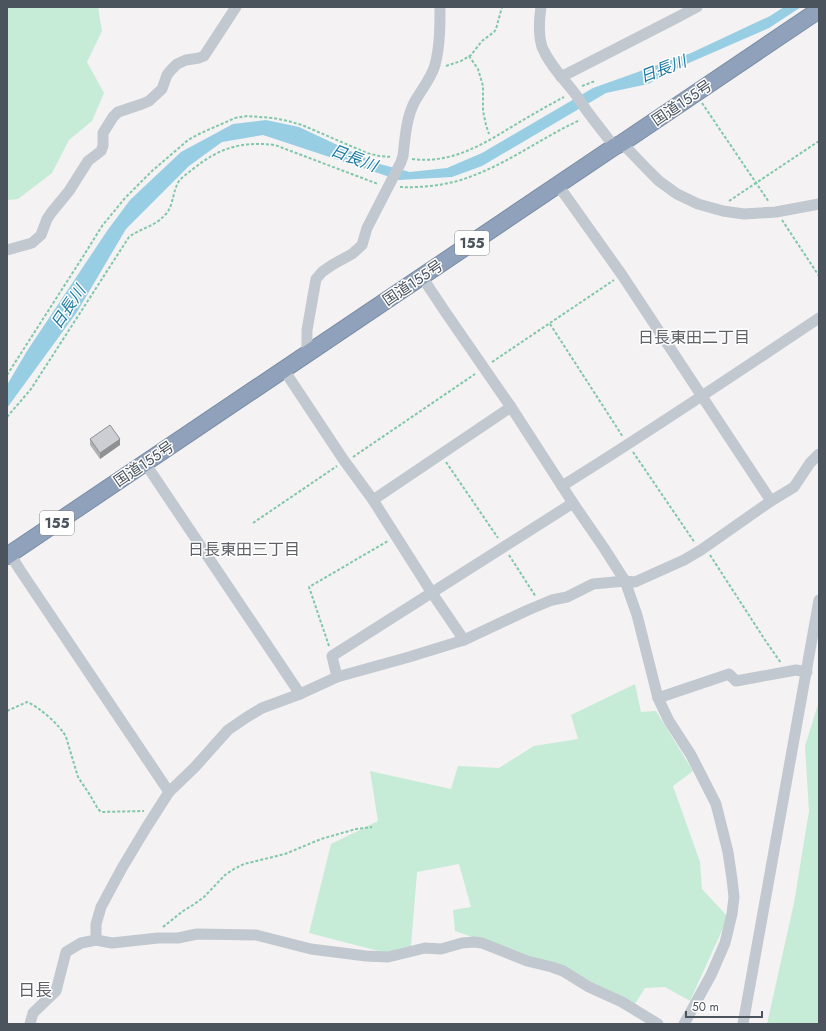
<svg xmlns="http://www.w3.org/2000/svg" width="826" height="1031" font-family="Jost,'Noto Sans JP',sans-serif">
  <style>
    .green { fill: #c6ecd8 }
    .water { fill: #98cee4 }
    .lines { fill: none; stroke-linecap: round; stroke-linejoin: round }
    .highway-casing { stroke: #7a8ca6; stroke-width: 18 }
    .path { stroke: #81c7aa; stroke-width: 2; stroke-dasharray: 3 2; stroke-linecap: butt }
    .minor { stroke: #c1c8cf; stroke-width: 11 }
    .highway { stroke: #8fa1bb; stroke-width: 16 }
    .wall { fill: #afb1b5 }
    .shaded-wall { fill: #8f9094 }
    .building { fill: #ccced3; stroke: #8f9094 }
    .labels { text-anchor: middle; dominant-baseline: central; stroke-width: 3; stroke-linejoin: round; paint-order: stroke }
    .shield { fill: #fff; stroke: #81878e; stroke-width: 1 }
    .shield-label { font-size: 14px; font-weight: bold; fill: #4b535d }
    .street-label { font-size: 15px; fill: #4b535d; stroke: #fff }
    .water-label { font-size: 16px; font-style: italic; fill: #1c79a0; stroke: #fff }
    .neighbourhood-label { font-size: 16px; fill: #5f6166; stroke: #fff }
    .quarter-label { font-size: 17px; fill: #5f6166; stroke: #fff }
  </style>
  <rect width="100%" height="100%" fill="#f4f2f2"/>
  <g class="green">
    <polygon points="7,7 98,7 102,31 87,62 104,93 92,121 69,140 52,173 18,199 7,200"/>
    <polygon points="635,684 641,712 656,711 693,771 673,786 700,862 702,889 728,917 690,1001 665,987 645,988 633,1007 552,965 455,931 453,910 471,907 459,864 417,872 411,946 386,953 309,933 331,844 378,821 370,771 451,789 458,766 499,768 534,746 578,739 571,715"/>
    <polygon points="819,701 819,1024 767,1024 794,903 809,811 805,746"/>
  </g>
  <polygon class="water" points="784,7 801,7 769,28 682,66 648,84 606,93 482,166 452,177 399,180 263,135 222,142 189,166 126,229 77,312 7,408 7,385 27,351 107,231 130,200 181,152 233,124 266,120 299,127 376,163 410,172 447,168 482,153 593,88 691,53 770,16"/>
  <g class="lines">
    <g class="highway-casing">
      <polyline id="highway" points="7,556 614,147 622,143 819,10"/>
    </g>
    <g class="path">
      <polyline points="469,56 478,69 483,86 483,111 486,125 489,134"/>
      <polyline points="446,66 461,61 471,55 482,41 494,32 496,29 502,7"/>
      <polyline points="582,86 595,81"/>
      <polyline points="702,103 769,202"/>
      <path d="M412 159C451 164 482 145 513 126 530 116 547 106 564 97"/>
      <path d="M400 187C423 188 450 185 472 176 510 162 543 137 580 120"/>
      <polyline points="729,201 819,141"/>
      <polyline points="782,220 819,276"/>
      <polyline points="550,324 623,437"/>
      <polyline points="492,362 614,280"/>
      <polyline points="7,375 84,255 102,226 125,198 152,171 188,140 199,134 235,118 247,116 273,118 288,121 302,125 367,153 379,156 392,157"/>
      <path d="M7 417 31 389 129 237C141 228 154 227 165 215 174 206 172 192 179 181 182 177 188 173 193 169 219 148 241 141 275 145L378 184"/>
      <polyline points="633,452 695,543"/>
      <polyline points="353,457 475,374"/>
      <polyline points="446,462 498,538"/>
      <polyline points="253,523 337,466"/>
      <polyline points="509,555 536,597"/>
      <polyline points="710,555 765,640 781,663"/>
      <polyline points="329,646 309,587 388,541"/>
      <path d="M7 711 27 702C38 706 61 726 66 737L78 777 90 795 98 809 101 812 144 811"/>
      <polyline points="163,927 183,911 193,905 204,897 225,875 234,869 244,864 285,854 321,839 356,829 372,827"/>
    </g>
    <g class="minor">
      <path d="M541 7C539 20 538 34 542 47 550 66 564 79 576 95 581 102 585 109 590 115 598 126 607 136 614 147"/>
      <polyline points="561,77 676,18 697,7"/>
      <polyline points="622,143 646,168 659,181 677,194 698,204 723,211 744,214 776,212 819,204"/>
      <polyline points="558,185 622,275 771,501"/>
      <polyline points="7,250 32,243 41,235 47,219 51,213 69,191 88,161 101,151 103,146 103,133 113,117 118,112 142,104 149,101 162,89 167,75 171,70 177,64 186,60 199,58 204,56 236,7"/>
      <polyline points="422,277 446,313 511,407 573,503 604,548 625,581 637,615 658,698 669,721 691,755 716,804 728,852 732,879 734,897 732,914 725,943 711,975 684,1024"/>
      <path d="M307 355V330L316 279 322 272 332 265 352 254 362 245 367 228 401 162 403 156C405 139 406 119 414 103 421 90 431 79 435 65 440 46 440 26 440 7"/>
      <polyline points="284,370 343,459 373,500 432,593 464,640"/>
      <polyline points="145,463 300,694"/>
      <path d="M562 486C649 432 734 375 819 318"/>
      <polyline points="373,500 511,407"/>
      <polyline points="10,554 20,570 169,792"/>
      <polyline points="337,677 332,656 573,503"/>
      <polyline points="658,698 729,674 736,681 796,670 807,672"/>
      <polyline points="96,940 96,924 101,907 122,868 146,828 169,792 195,767 228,730 247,717 262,708 300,694 337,677 409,657 464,640 528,610 552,600 567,597 593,584 625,581 635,582 684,560 701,550 771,501 794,487 810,463 819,454"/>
      <polyline points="30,1024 33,1013 56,991 66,952 81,943 96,940 112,943 158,938 178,938 197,934 256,935 311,949 366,956 388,957 425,948 441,949 462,943 474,942 482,943 527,961 552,967 563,971 589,987 622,1002 658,1024"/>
      <polyline points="743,1024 819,600"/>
    </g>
    <use href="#highway" class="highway"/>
  </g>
  <polygon class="wall" points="90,439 120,445 100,459 90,445"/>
  <polygon class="shaded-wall" points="120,439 120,445 100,459 100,453"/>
  <polygon class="building" points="110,425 120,439 100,453 90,439"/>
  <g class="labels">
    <g class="shield">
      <rect x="455" y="231" width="34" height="24" rx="3"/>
      <rect x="40" y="511" width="34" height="24" rx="3"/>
    </g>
    <g class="shield-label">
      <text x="472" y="243">155</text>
      <text x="57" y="523">155</text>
    </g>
    <g class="street-label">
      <text transform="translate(682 103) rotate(-34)">国道155号</text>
      <text transform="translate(413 283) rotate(-34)">国道155号</text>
      <text transform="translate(144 464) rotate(-34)">国道155号</text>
    </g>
    <g class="water-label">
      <text transform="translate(663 69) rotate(-21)">日長川</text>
      <text transform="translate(354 158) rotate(21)">日長川</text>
      <text transform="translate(68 307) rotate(-56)">日長川</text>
    </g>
    <g class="neighbourhood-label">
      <text x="694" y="337">日長東田二丁目</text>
      <text x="244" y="549">日長東田三丁目</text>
    </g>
    <g class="quarter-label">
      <text x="35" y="990">日長</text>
    </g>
  </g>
  <rect width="826" height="1031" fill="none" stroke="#4b535d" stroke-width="16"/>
  <path d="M686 1011v6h76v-6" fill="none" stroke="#4b535d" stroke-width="2"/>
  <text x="692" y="1011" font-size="12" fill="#4b535d" stroke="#ffffff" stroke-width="3" paint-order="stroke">50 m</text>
</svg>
